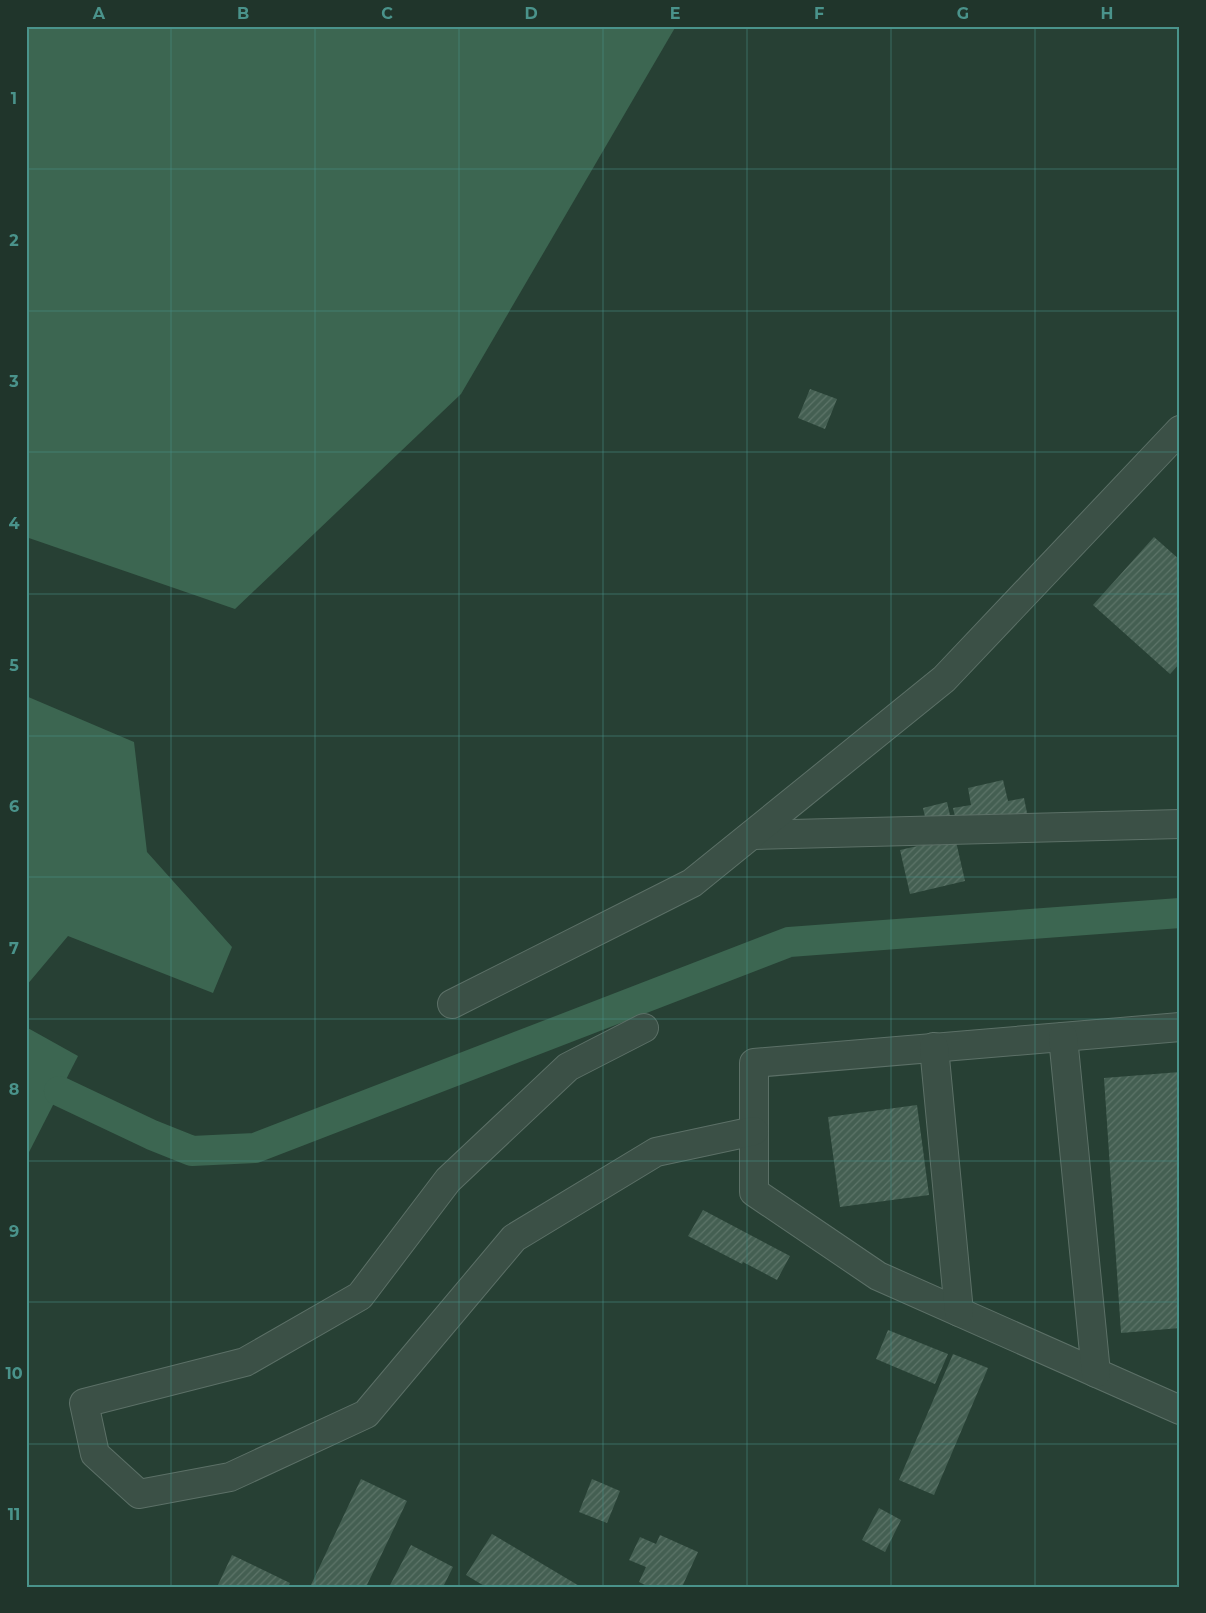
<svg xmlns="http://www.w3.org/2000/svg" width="1206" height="1613" font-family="Montserrat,sans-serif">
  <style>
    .water { fill: #3c6651 }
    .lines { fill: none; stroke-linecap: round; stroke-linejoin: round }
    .canal { stroke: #3c6651; stroke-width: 30 }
    .building { fill: url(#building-hatch) }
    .minor-casing { stroke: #5c7067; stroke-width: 30 }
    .minor { stroke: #3b5046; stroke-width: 28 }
    .grid { fill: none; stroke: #4a938b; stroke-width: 1; stroke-opacity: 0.55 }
    .neatline { fill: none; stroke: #4a938b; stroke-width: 2 }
    .grid-label { font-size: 16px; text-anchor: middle; font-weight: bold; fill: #4a938b }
  </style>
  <defs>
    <pattern id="building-hatch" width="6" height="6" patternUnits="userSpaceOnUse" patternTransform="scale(1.25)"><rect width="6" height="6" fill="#445f52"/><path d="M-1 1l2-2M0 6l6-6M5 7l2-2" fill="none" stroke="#5d7569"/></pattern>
  </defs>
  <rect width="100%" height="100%" fill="#274034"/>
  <g class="water">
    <polygon points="26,26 676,26 461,394 235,609 26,537"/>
    <polygon points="26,696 134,742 147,852 232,947 213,993 68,936 26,986"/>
    <polygon points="26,1027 78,1056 26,1158"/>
  </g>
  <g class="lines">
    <polyline class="canal" points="59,1091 152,1135 192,1151 255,1148 789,942 1180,913"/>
  </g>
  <g class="building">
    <polygon points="810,389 837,399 825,429 798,418"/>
    <polygon points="1154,537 1180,560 1180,663 1170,674 1093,605"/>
    <polygon points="1003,780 1008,801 1024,798 1030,828 961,843 953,808 971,805 968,788"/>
    <polygon points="947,802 965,881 910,894 900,850 931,843 923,808"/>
    <polygon points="1180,1072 1180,1328 1121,1333 1104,1078"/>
    <polygon points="917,1105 929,1195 840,1207 828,1117"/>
    <polygon points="703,1210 790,1256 777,1280 743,1262 742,1264 688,1236"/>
    <polygon points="888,1330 948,1354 935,1384 876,1359"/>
    <polygon points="953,1354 988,1368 934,1495 899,1480"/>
    <polygon points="361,1479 407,1501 366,1587 310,1587"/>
    <polygon points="592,1479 620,1491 607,1523 579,1512"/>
    <polygon points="879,1508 901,1520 885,1552 862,1540"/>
    <polygon points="492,1534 581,1587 486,1587 466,1575"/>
    <polygon points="660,1535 698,1552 682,1587 649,1587 639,1582 646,1567 629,1560 640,1537 656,1544"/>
    <polygon points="411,1545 453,1567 443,1587 389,1587"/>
    <polygon points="232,1555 290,1583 288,1587 217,1587"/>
  </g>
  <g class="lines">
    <g class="minor-casing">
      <g id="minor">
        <polyline points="752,835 1180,824"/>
        <polyline points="452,1004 692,883 944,679 1180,430"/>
        <polyline points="1180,1027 754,1063 754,1192 878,1276 1180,1410"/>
        <polyline points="644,1028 568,1067 448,1180 360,1296 245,1362 84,1403 95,1454 139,1494 230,1477 366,1414 514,1238 656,1152 754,1131"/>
        <polyline points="1063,1037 1096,1373"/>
        <polyline points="934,1047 959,1312"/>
      </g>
    </g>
    <use href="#minor" class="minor"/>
  </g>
  <path class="grid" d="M171 26V1587M315 26V1587M459 26V1587M603 26V1587M747 26V1587M891 26V1587M1035 26V1587M26 169H1180M26 311H1180M26 452H1180M26 594H1180M26 736H1180M26 877H1180M26 1019H1180M26 1161H1180M26 1302H1180M26 1444H1180"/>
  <rect width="1206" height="1613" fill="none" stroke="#20352b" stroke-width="55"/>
  <rect x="28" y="28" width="1150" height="1558" class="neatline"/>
  <g class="grid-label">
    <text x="99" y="19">A</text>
    <text x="243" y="19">B</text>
    <text x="387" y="19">C</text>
    <text x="531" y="19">D</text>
    <text x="675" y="19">E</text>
    <text x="819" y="19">F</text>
    <text x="963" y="19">G</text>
    <text x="1107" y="19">H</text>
    <text x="14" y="104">1</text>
    <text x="14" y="246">2</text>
    <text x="14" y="387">3</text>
    <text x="14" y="529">4</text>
    <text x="14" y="671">5</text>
    <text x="14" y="812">6</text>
    <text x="14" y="954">7</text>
    <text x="14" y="1095">8</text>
    <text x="14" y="1237">9</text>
    <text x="14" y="1379">10</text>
    <text x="14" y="1520">11</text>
  </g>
</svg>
